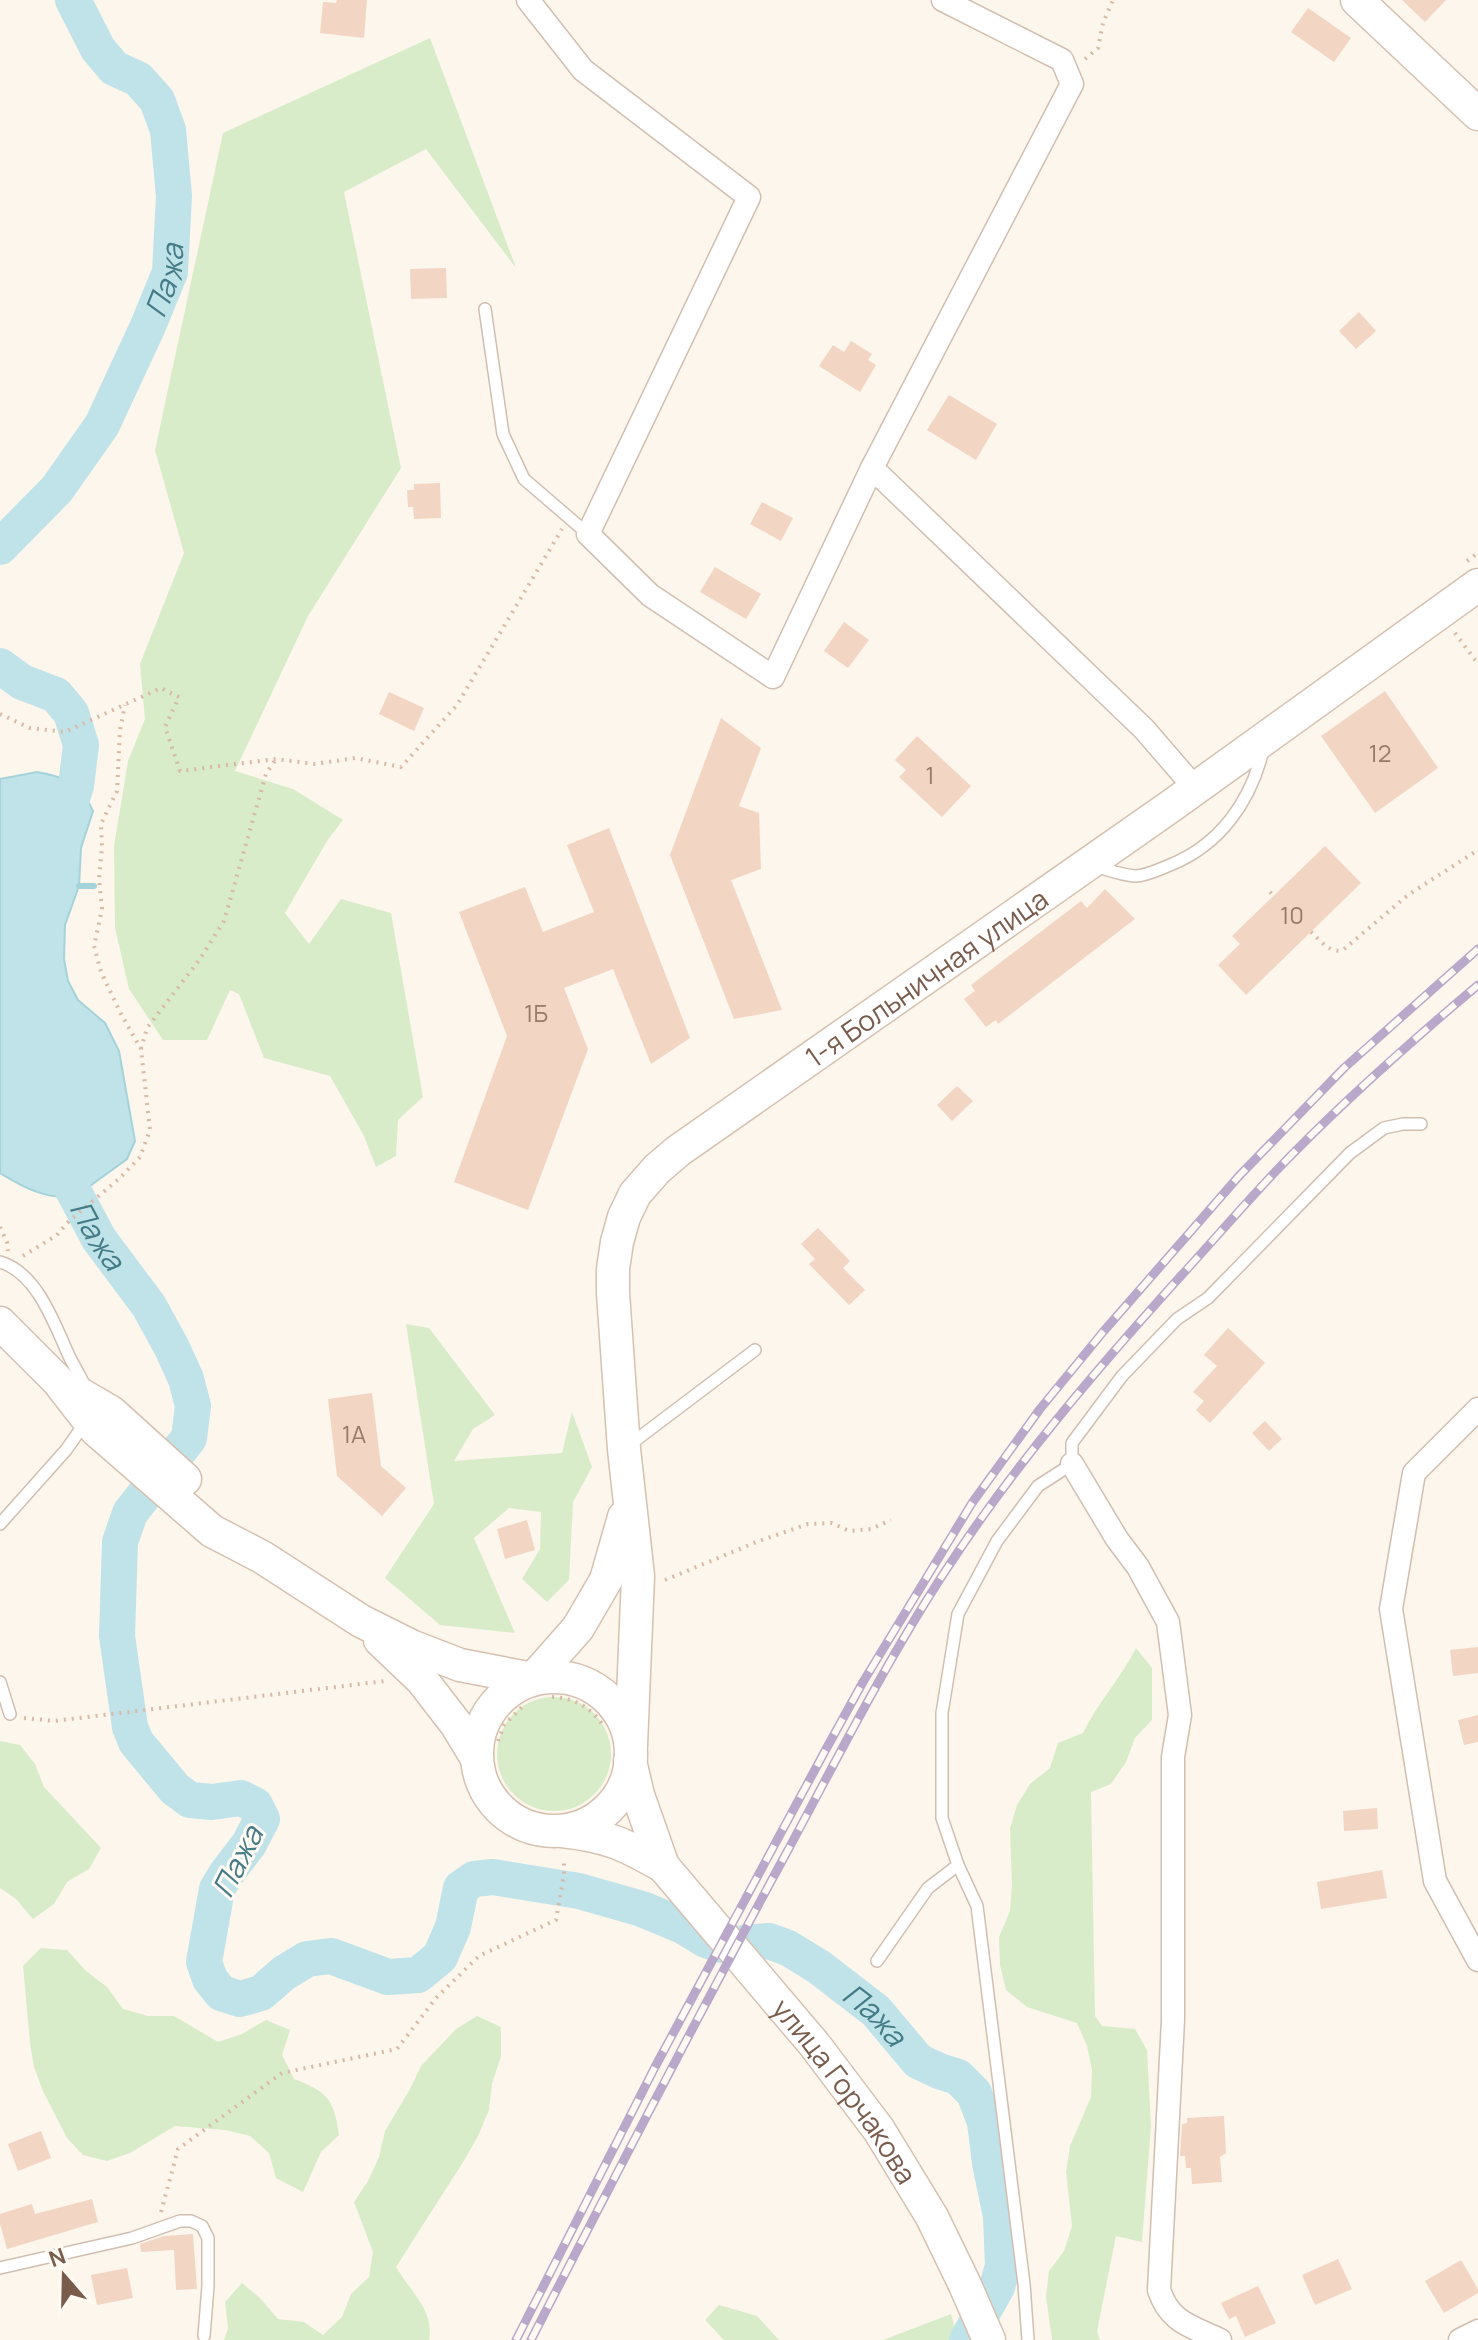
<svg xmlns="http://www.w3.org/2000/svg" width="1478" height="2340" font-family="Manrope,sans-serif">
  <style>
    .green { fill: #d8ecc9 }
    .water { fill: #bfe3e8; stroke: #a5d3da; stroke-width: 2 }
    .lines { fill: none; stroke-linecap: round; stroke-linejoin: round }
    .stream { stroke: #a5d3da; stroke-width: 6 }
    .river { stroke: #bfe3e8; stroke-width: 36 }
    .building { fill: #f3d5c3 }
    .lane-casing { stroke: #d1beb0; stroke-width: 14 }
    .street-casing { stroke: #d1beb0; stroke-width: 25 }
    .secondary-casing { stroke: #d6c0b0; stroke-width: 35 }
    .path { stroke: #d9b8a5; stroke-width: 4; stroke-dasharray: 2 6; stroke-linecap: butt }
    .lane { stroke: #fff; stroke-width: 11 }
    .street { stroke: #fff; stroke-width: 22 }
    .secondary { stroke: #fff; stroke-width: 32 }
    .rail-casing { stroke: #b9a8c9; stroke-width: 9 }
    .rail { stroke: #fffaf3; stroke-width: 6; stroke-dasharray: 18; stroke-linecap: butt }
    .labels { text-anchor: middle; dominant-baseline: central; stroke-width: 6; stroke-linejoin: round; paint-order: stroke }
    .number-label { font-size: 24px; fill: #987a6a }
    .street-label { font-size: 28px; fill: #7a5c4d; stroke: #fffaf3 }
    .water-label { font-size: 30px; font-style: italic; fill: #437c86; stroke: #fffaf3 }
  </style>
  <rect width="100%" height="100%" fill="#fdf6ec"/>
  <g class="green">
    <polygon points="430,38 516,268 426,149 344,192 401,468 308,616 235,771 293,789 343,820 327,841 285,913 309,944 341,899 391,913 423,1097 398,1120 396,1156 376,1167 364,1136 330,1076 264,1058 239,994 230,990 207,1040 163,1040 129,989 115,928 114,846 128,761 145,719 140,664 184,553 155,450 223,133"/>
    <polygon points="406,1324 429,1328 495,1415 473,1429 454,1461 562,1453 572,1412 592,1467 573,1502 569,1580 547,1602 522,1579 540,1549 541,1512 509,1508 474,1538 515,1633 440,1625 385,1578 434,1504"/>
    <path d="M1136 1648 1152 1668V1720L1135 1738 1126 1762 1111 1784 1091 1792 1095 2016 1102 2026 1135 2029 1147 2050 1151 2126 1142 2242 1116 2236 1097 2331 1100 2340H1052L1046 2297 1049 2271 1064 2251 1072 2226 1066 2172 1070 2146 1091 2097 1092 2070 1087 2046 1077 2023 1027 2007 1006 1990 1000 1965 999 1937 1010 1911 1012 1884 1010 1829 1017 1805 1030 1784 1050 1768 1058 1743 1083 1733C1098 1702 1121 1678 1136 1648Z"/>
    <circle cx="554" cy="1754" r="57"/>
    <polygon points="0,1741 20,1745 35,1764 44,1787 101,1848 89,1869 67,1882 54,1904 33,1919 16,1899 0,1888"/>
    <path d="M41 1948 67 1950 86 1971 107 1987 123 2009 148 2016H174L218 2042 242 2034 266 2020 290 2030 282 2055 294 2079C327 2092 334 2098 339 2135L321 2152 303 2192 276 2178 269 2153 250 2136 225 2130 175 2126 130 2153 107 2161 83 2155 67 2138 43 2091 34 2067 30 2043 23 1966Z"/>
    <path d="M477 2016 501 2027V2056L492 2084 489 2110 478 2136 465 2159 396 2267C410 2291 435 2311 429 2340H224L228 2328 225 2302 242 2283 260 2298 278 2319 304 2322 323 2335 342 2317 351 2294 369 2277 373 2252 354 2202 368 2181 379 2157 385 2131 410 2089 421 2066 456 2029Z"/>
    <polygon points="719,2305 757,2316 779,2340 724,2340 705,2320"/>
    <polygon points="951,2314 958,2340 883,2340"/>
  </g>
  <path class="water" d="M37 772C64 776 82 785 93 811L81 848 79 886 65 925 64 959 68 981 78 1000 105 1023 119 1051 135 1141 127 1159 76 1196C48 1201 23 1187 0 1173V779Z"/>
  <g class="lines">
    <polyline class="stream" points="79,886 94,886"/>
    <g class="river">
      <path id="s1" d="M0 547 57 489 102 425 148 326 170 272 174 196 168 130 157 100 138 79 114 68 98 49 73 0"/>
      <polyline points="0,666 22,682 56,695 71,713 81,745 76,786 61,832"/>
      <path id="s2" d="M57 1151 58 1162 99 1239 149 1306 172 1348 186 1379 193 1406 189 1438 130 1513 120 1542 117 1636 130 1727 136 1742 175 1789 190 1800 212 1802 241 1798 255 1805 262 1819 249 1844 226 1874 217 1889 204 1962 210 1979 221 1993 240 1999 261 1993 284 1973 307 1959 331 1956 388 1977 418 1975 440 1957 453 1927 461 1888 474 1879 493 1877 579 1891 642 1909 683 1926 706 1940 722 1945 769 1941 788 1948 819 1967 876 2011 918 2061 939 2071 958 2077 974 2093 985 2122 990 2163 1001 2216 1003 2266 997 2287 967 2340"/>
    </g>
  </g>
  <g class="building">
    <polygon points="337,0 367,0 364,38 320,33 323,2 336,3"/>
    <polygon points="1402,0 1446,0 1425,22"/>
    <polygon points="1308,8 1351,38 1334,62 1291,32"/>
    <polygon points="446,268 447,298 411,299 410,269"/>
    <polygon points="1359,312 1376,331 1356,349 1339,331"/>
    <polygon points="851,341 872,354 868,360 876,365 860,392 819,366 833,345 844,352"/>
    <polygon points="949,395 997,424 976,460 927,430"/>
    <polygon points="440,483 441,518 414,519 413,507 408,507 407,490 414,490 414,484"/>
    <polygon points="762,502 793,518 781,541 750,524"/>
    <polygon points="715,567 761,594 746,619 700,592"/>
    <polygon points="844,622 869,640 848,668 824,651"/>
    <polygon points="1385,691 1438,768 1375,813 1321,736"/>
    <polygon points="389,692 424,708 414,731 379,714"/>
    <polygon points="721,718 761,748 739,806 759,813 761,869 731,880 782,1010 734,1019 670,855"/>
    <polygon points="917,736 971,786 942,817 899,777 906,770 895,760"/>
    <polygon points="609,828 690,1038 651,1064 613,969 564,988 588,1049 528,1210 454,1182 507,1036 459,912 525,887 543,932 594,912 567,845"/>
    <polygon points="1325,846 1361,883 1246,995 1218,965 1240,944 1232,936"/>
    <polygon points="1105,889 1135,919 998,1024 996,1020 986,1027 964,999 975,991 971,985 1081,901 1087,908"/>
    <polygon points="957,1086 973,1101 952,1121 937,1105"/>
    <polygon points="818,1228 850,1261 843,1268 865,1290 849,1305 809,1264 815,1259 801,1244"/>
    <polygon points="1228,1328 1265,1363 1210,1423 1196,1410 1204,1401 1193,1392 1217,1366 1204,1355"/>
    <polygon points="372,1393 381,1466 406,1488 382,1516 337,1476 328,1399"/>
    <polygon points="1265,1421 1282,1439 1269,1451 1252,1433"/>
    <polygon points="527,1520 535,1550 505,1559 497,1529"/>
    <polygon points="1478,1647 1478,1673 1453,1676 1450,1650"/>
    <polygon points="1478,1715 1478,1742 1464,1745 1458,1720"/>
    <polygon points="1377,1808 1378,1829 1344,1831 1343,1811"/>
    <polygon points="1382,1870 1387,1898 1321,1909 1317,1882"/>
    <polygon points="1224,2116 1226,2153 1220,2157 1222,2182 1192,2184 1191,2168 1186,2168 1185,2156 1180,2156 1182,2124 1187,2123 1187,2118"/>
    <polygon points="41,2131 51,2158 18,2171 8,2144"/>
    <polygon points="92,2199 98,2222 7,2249 0,2224 0,2214 32,2204 35,2214"/>
    <polygon points="193,2234 197,2289 176,2290 174,2250 141,2252 140,2244 164,2236"/>
    <polygon points="1338,2259 1352,2289 1315,2305 1302,2275"/>
    <polygon points="1461,2260 1478,2289 1478,2293 1444,2313 1425,2281"/>
    <polygon points="127,2268 133,2298 97,2305 91,2275"/>
    <polygon points="1258,2286 1276,2323 1245,2337 1236,2316 1229,2319 1221,2303"/>
  </g>
  <g class="lines">
    <g class="lane-casing">
      <g id="lane">
        <polyline points="485,309 503,434 524,479 588,534"/>
        <path d="M1093 865C1104 869 1123 875 1135 876 1146 876 1160 869 1170 865 1220 845 1251 801 1263 750"/>
        <path d="M0 1262C38 1273 55 1326 70 1358 75 1368 81 1377 85 1387"/>
        <polyline points="628,1446 755,1350"/>
        <polyline points="0,1524 66,1450 85,1423"/>
        <polyline points="0,1682 10,1714"/>
        <polyline points="877,1961 928,1888 958,1865"/>
        <polyline points="0,2268 132,2238 180,2221 191,2221 202,2226 208,2238 208,2286 204,2336"/>
        <polyline points="1028,2340 1024,2284 977,1906 958,1865 942,1818 942,1713 958,1614 997,1541 1038,1486 1072,1464 1072,1443 1122,1376 1177,1319 1208,1298 1350,1153 1384,1128 1403,1124 1421,1124"/>
      </g>
    </g>
    <g class="street-casing">
      <g id="street">
        <polyline points="528,0 583,70 749,197 588,534 650,595 773,677 872,468"/>
        <polyline points="943,0 1062,60 1072,84 872,468 1144,729 1195,788"/>
        <polyline points="1478,1409 1414,1473 1391,1609 1435,1881 1478,1960"/>
        <path d="M1072 1464 1117 1539 1138 1567 1168 1622 1180 1715 1173 1757V2020L1159 2290C1170 2323 1191 2326 1220 2340"/>
        <polyline points="1460,2340 1478,2331"/>
      </g>
    </g>
    <g class="secondary-casing">
      <g id="secondary">
        <polyline points="1357,0 1478,114"/>
        <polyline points="0,1323 58,1381 96,1430 212,1531 262,1557 361,1621 411,1646 460,1665 533,1679 578,1628 606,1580 624,1517"/>
        <polyline points="75,1391 111,1412 185,1479"/>
        <polyline points="380,1640 422,1680 456,1724 476,1757"/>
        <circle cx="554" cy="1754" r="77"/>
        <path id="s3" d="M631 1745 638 1576 624 1449 613 1293V1269L617 1242 624 1217 635 1194 657 1169 678 1151 1171 806 1478 585"/>
        <path id="s4" d="M630 1761 638 1795 663 1866 814 2044 879 2130 932 2217 965 2285 989 2340"/>
        <path d="M562 1831C608 1836 624 1844 663 1866"/>
      </g>
    </g>
    <g class="path">
      <polyline points="1085,59 1098,48 1103,23 1113,0"/>
      <polyline points="1467,561 1478,553"/>
      <polyline points="1455,633 1478,664"/>
      <polyline points="0,714 30,728 65,732 161,688 179,697 165,727 180,771 276,759 315,764 355,758 401,767 457,705 562,529"/>
      <polyline points="1270,892 1273,895"/>
      <path d="M1311 932C1320 940 1330 954 1343 950L1408 895 1478 850"/>
      <polyline points="141,1049 147,1028 200,959 224,921 266,774 276,759"/>
      <polyline points="0,1227 7,1242 8,1251"/>
      <polyline points="23,1256 57,1235 69,1221 120,1178 140,1157 150,1130 141,1049 121,1014 101,972 94,946 102,909 99,879 102,847 101,824 117,791 120,730 125,705"/>
      <polyline points="665,1580 759,1541 808,1524 832,1523 849,1531 871,1529 891,1520"/>
      <path d="M552 1697C575 1698 592 1708 604 1727"/>
      <polyline points="24,1718 54,1721 385,1681"/>
      <polyline points="498,1741 504,1725 525,1704"/>
      <polyline points="161,2212 178,2149 282,2073 397,2049 436,1998 479,1956 556,1920 564,1874 564,1858"/>
    </g>
    <use href="#lane" class="lane"/>
    <use href="#street" class="street"/>
    <use href="#secondary" class="secondary"/>
    <g class="rail-casing">
      <g id="rail">
        <polyline points="516,2340 655,2067 825,1751 863,1682 972,1503 1040,1409 1103,1332 1239,1176 1344,1068 1478,949"/>
        <path d="M531 2340C615 2176 700 2012 788 1850 838 1757 886 1662 944 1573 1013 1467 1095 1371 1179 1278 1211 1243 1242 1207 1275 1172 1338 1106 1408 1044 1478 985"/>
      </g>
    </g>
    <use href="#rail" class="rail"/>
  </g>
  <g class="labels">
    <g class="number-label">
      <text x="1380" y="752">12</text>
      <text x="930" y="774">1</text>
      <text x="1292" y="914">10</text>
      <text x="536" y="1012">1Б</text>
      <text x="354" y="1433">1А</text>
    </g>
    <g class="street-label">
      <text stroke="none"><textPath href="#s3" startOffset="920">1-я Больничная улица</textPath></text>
      <text stroke="none"><textPath href="#s4" startOffset="400">улица Горчакова</textPath></text>
    </g>
    <g class="water-label">
      <text stroke="none"><textPath href="#s1" startOffset="318">Пажа</textPath></text>
      <text stroke="none"><textPath href="#s2" startOffset="94">Пажа</textPath></text>
      <text transform="translate(237 1861) rotate(-63)">Пажа</text>
      <text stroke="none"><textPath href="#s2" startOffset="1776">Пажа</textPath></text>
    </g>
  </g>
  <g transform="translate(64 2276) rotate(340)" stroke="#fffaf3" stroke-width="6" paint-order="stroke">
  <path d="M0-6L14 30L0 20L-14 30Z" fill="#7a5c4d"/>
  <text y="-12" font-size="22" font-weight="bold" text-anchor="middle" fill="#7a5c4d">N</text>
  </g>
</svg>
